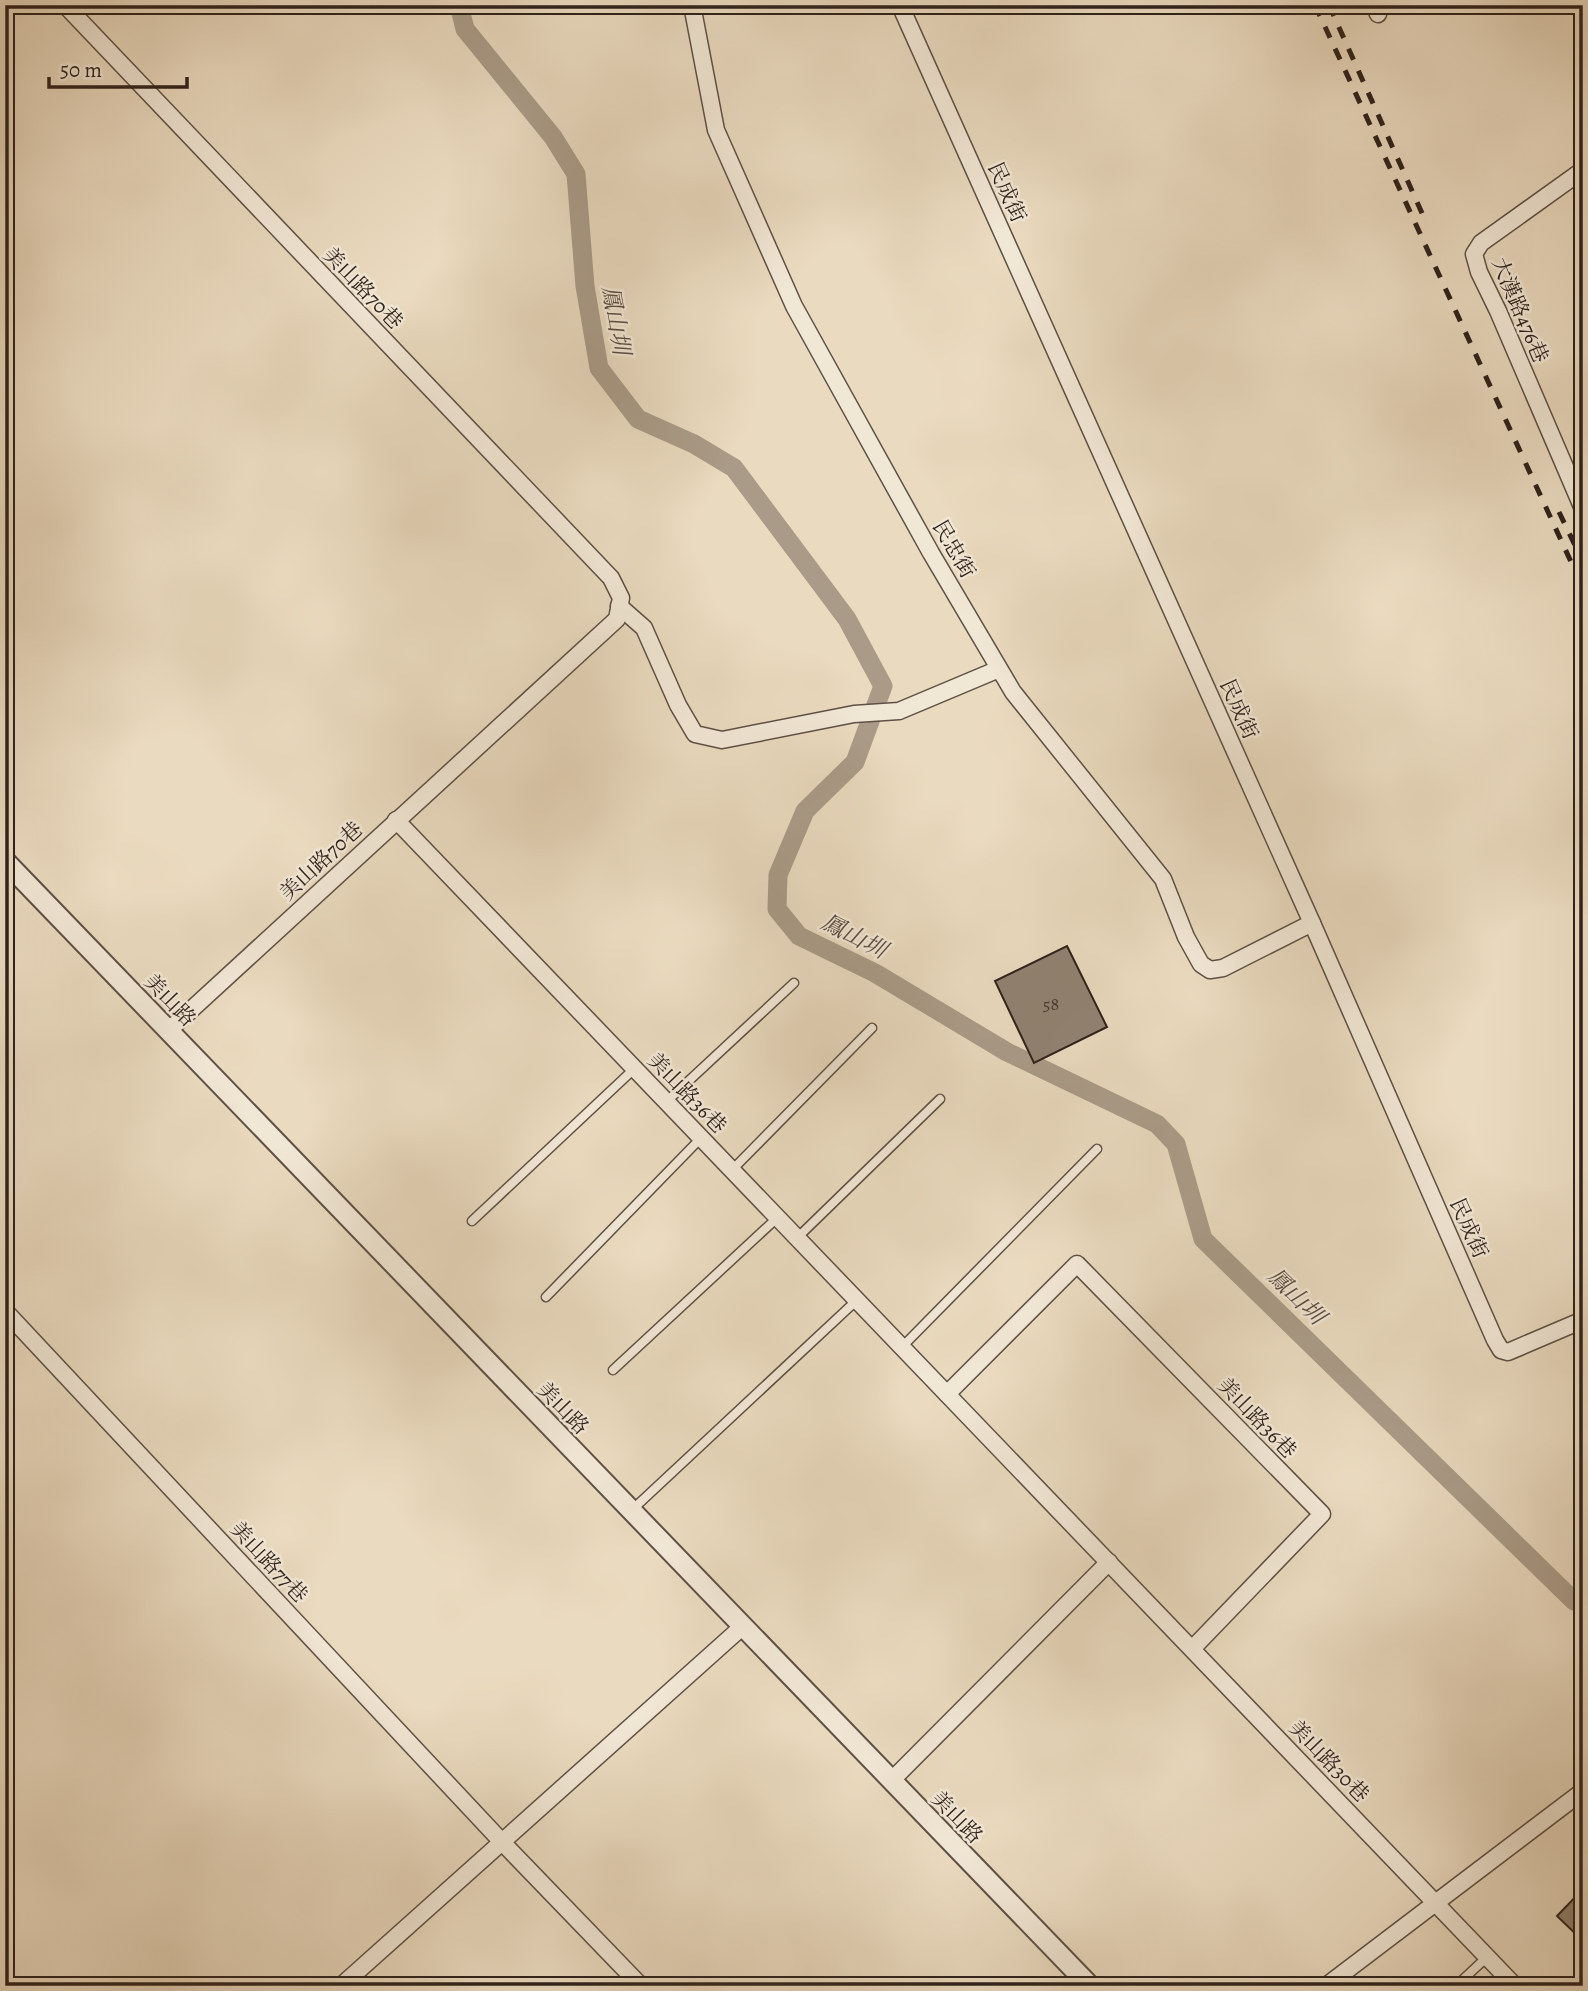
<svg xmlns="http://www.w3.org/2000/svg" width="1588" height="1991" font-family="Alegreya,'Noto Serif TC',serif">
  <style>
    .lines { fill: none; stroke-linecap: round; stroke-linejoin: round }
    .canal { stroke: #aa9b88; stroke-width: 19 }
    .building { fill: #908271; stroke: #2f221c; stroke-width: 2 }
    .service-casing { stroke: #5e5045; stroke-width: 11 }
    .minor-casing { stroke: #5e5045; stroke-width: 19 }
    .tertiary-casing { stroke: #5e5045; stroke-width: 23 }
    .service { stroke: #f1e7d5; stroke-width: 8 }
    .minor { stroke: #f1e7d5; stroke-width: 16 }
    .tertiary { stroke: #f1e7d5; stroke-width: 19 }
    .rail { stroke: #2f221c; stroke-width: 5; stroke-dasharray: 12 12; stroke-linecap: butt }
    .labels { text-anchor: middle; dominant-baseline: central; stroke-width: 5; stroke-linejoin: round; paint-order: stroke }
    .number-label { font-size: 18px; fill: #473a31 }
    .street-label { font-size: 21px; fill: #2f221c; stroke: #f1e7d5 }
    .water-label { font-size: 23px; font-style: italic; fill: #5a4c42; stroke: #f1e7d5 }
  </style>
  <rect width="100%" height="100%" fill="#eadabf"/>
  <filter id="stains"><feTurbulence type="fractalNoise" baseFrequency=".00286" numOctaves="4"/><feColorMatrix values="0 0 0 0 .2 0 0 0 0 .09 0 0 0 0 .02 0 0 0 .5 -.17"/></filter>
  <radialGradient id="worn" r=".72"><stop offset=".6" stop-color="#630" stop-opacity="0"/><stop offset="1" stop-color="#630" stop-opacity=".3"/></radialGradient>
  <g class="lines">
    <polyline class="canal" points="459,5 465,29 553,137 576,174 585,286 599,368 638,419 694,444 734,468 847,619 883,686 855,762 805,811 778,875 777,909 799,936 875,973 1007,1052 1157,1124 1176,1144 1203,1239 1574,1601 1583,1604"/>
  </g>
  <g class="building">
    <polygon points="1067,946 1107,1027 1034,1063 995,981"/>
    <polygon points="1583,1889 1583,1941 1557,1916"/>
  </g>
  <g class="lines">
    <g class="service-casing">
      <g id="service">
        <polyline points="666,1102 794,983"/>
        <polyline points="732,1170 872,1028"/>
        <polyline points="472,1221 634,1069"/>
        <polyline points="797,1238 940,1099"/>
        <polyline points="546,1297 701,1138"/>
        <polyline points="902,1347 1097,1149"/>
        <polyline points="613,1370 777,1218"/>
        <polyline points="633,1509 857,1300"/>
        <polyline points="1456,1986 1487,1957"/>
      </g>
    </g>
    <g class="minor-casing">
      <g id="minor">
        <polyline points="65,5 611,578 621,598 617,619 168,1031"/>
        <polyline points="692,5 716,130 794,306 931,553 1013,692 1163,879 1186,937 1201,964 1210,970 1223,968 1312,923"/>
        <polyline points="900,5 1312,923 1495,1340 1501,1350 1508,1352 1583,1320"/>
        <polyline points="1374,5 1378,14"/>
        <polyline points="1583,170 1481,243 1474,254 1479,272 1498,311 1583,509"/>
        <polyline points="619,606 644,628 678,705 695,734 722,740 854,714 899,711 999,669"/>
        <polyline points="396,820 1515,1986"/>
        <polyline points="5,1311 502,1842 641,1986"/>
        <polyline points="947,1394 1077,1264 1322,1514 1192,1649"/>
        <polyline points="891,1781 1109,1562"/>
        <polyline points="341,1986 742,1627"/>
        <polyline points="1326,1986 1583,1791"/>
      </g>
    </g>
    <g class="tertiary-casing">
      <polyline id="tertiary" points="5,861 1090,1986"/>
    </g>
    <use href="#service" class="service"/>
    <use href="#minor" class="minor"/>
    <use href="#tertiary" class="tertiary"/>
    <g class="rail">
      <polyline points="1315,5 1583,588"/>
      <polyline points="1329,5 1426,222"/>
      <polyline points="1559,512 1583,562"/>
    </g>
  </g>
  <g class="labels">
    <g class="number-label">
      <text x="1051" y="1004">58</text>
    </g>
    <g class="street-label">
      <text transform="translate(1007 192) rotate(66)">民成街</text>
      <text transform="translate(363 288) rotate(46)">美山路70巷</text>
      <text transform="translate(1520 310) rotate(67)">大漢路476巷</text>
      <text transform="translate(954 549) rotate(60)">民忠街</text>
      <text transform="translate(1239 709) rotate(66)">民成街</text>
      <text transform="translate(321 861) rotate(-43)">美山路70巷</text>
      <text transform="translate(170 1000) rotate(46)">美山路</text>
      <text transform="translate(687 1093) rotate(46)">美山路36巷</text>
      <text transform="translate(1469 1228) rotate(66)">民成街</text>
      <text transform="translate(563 1408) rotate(46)">美山路</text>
      <text transform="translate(1257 1418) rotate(46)">美山路36巷</text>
      <text transform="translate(269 1562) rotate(47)">美山路77巷</text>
      <text transform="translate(1329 1761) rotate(46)">美山路30巷</text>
      <text transform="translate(957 1817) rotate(46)">美山路</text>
    </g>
    <g class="water-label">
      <text transform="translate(616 320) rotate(80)">鳳山圳</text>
      <text transform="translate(854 936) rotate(27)">鳳山圳</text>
      <text transform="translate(1296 1296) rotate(44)">鳳山圳</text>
    </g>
  </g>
  <rect width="1588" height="1991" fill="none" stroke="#eadabf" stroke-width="28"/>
  <rect x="7" y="7" width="1574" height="1977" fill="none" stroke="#2f221c" stroke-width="3.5"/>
  <rect x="14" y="14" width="1560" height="1963" fill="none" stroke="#2f221c" stroke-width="2"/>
  <path d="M49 77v10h138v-10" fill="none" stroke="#2f221c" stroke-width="3.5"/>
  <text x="60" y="77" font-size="21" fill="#2f221c" stroke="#f1e7d5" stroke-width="5" paint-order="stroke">50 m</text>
  <rect width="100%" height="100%" filter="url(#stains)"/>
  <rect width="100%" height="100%" fill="url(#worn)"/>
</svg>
